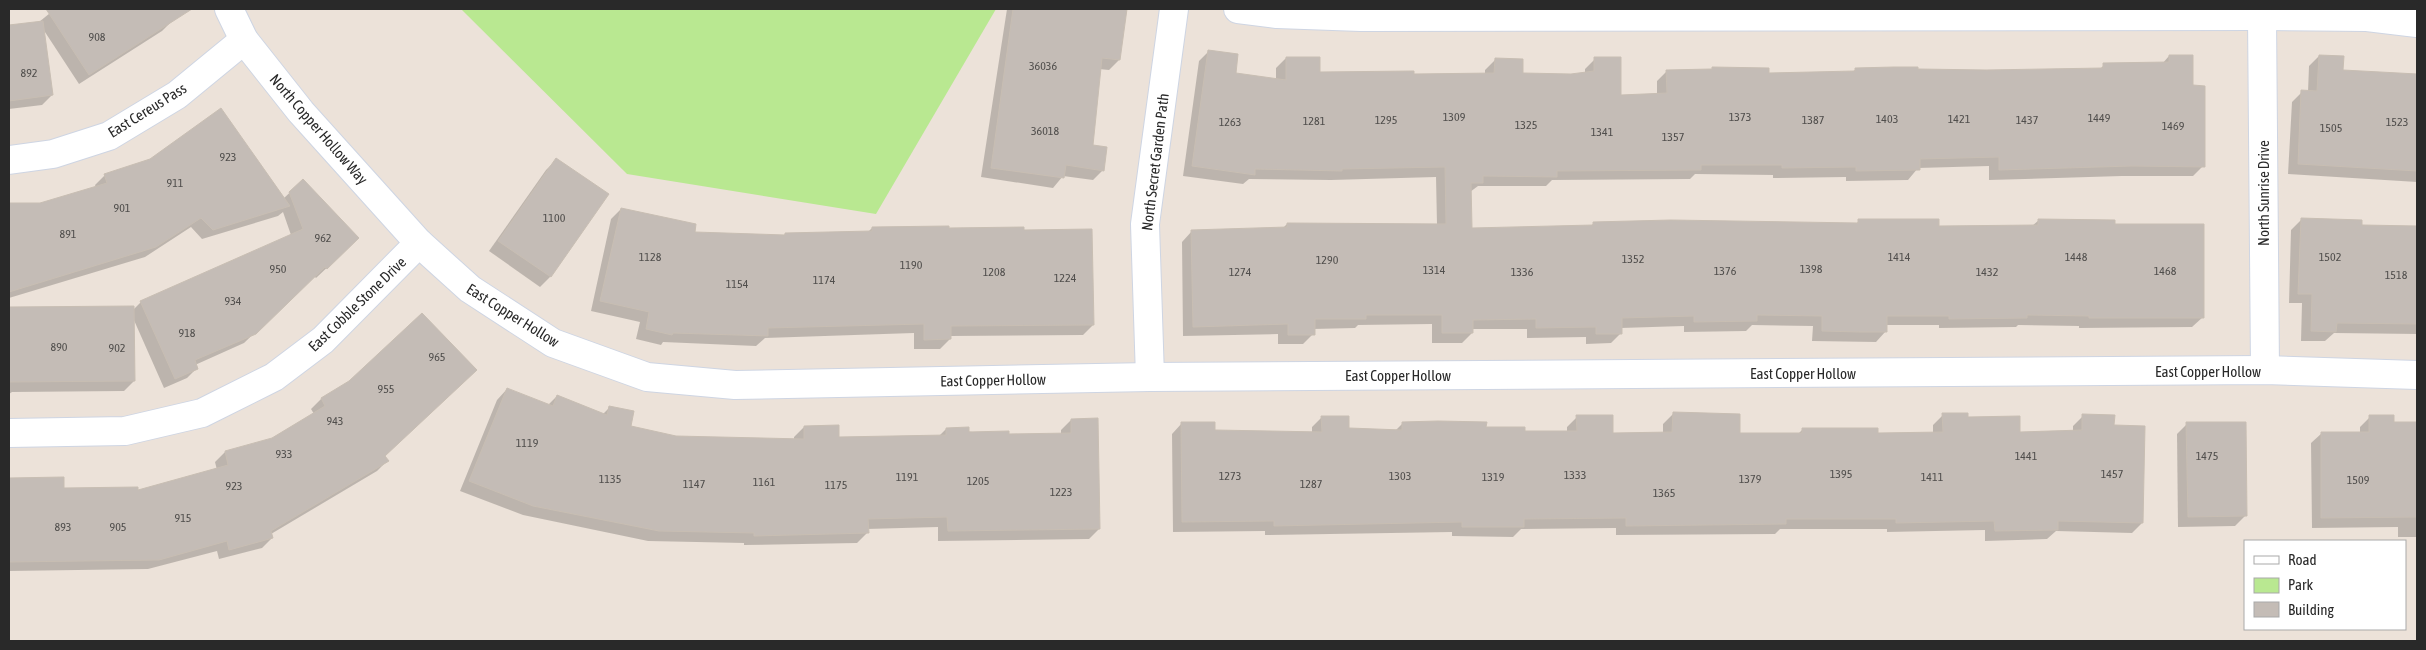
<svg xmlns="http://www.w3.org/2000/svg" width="2426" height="650" font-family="'Asap Condensed',sans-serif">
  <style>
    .green { fill: #b9e891 }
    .shadow { fill: #0003 }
    .building { fill: #c4bcb6; stroke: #c8beb3 }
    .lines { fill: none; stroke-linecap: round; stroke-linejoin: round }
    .minor-casing { stroke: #ced5e3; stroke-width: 30 }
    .minor { stroke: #fff; stroke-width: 28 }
    .labels { text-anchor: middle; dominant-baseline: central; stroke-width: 4; stroke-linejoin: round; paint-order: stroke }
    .number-label { font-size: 12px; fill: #504e4c }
    .street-label { font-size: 15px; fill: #292929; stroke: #fff }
  </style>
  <rect width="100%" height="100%" fill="#ece2d9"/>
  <polygon class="green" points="461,9 996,9 876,214 627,174"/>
  <g class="shadow">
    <polygon points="55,9 164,9 172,21 162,31 79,84 43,29 52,95 42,105 9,109 9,26 39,22"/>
    <polygon points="1007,9 1126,9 1119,60 1109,70 1099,69 1091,146 1103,170 1093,180 1063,176 1053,188 981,177"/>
    <polygon points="1209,51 1234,74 1276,80 1276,68 1286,58 1318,73 1413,75 1485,74 1485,70 1495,60 1522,74 1571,75 1585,74 1585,69 1595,59 1620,96 1657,94 1657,81 1667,71 1768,74 1852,72 1855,70 2099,70 2104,65 2162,64 2169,56 2192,86 2203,166 2193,176 2122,176 1989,180 1989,166 1918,168 1908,180 1846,181 1846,177 1773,178 1773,175 1695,174 1690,179 1552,180 1546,186 1478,186 1470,192 1470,229 1590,227 1594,223 1855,225 1859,221 1938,228 2032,226 2039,220 2114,225 2203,317 2192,327 2079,328 2079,326 2018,325 2016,327 1939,328 1939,325 1886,325 1886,331 1876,342 1812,341 1813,326 1752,325 1746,331 1684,332 1684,326 1621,328 1621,333 1611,343 1586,344 1586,337 1527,338 1527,329 1472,329 1472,333 1462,343 1432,343 1432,324 1358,325 1355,328 1313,329 1313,334 1303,344 1278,344 1278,334 1183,336 1182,242 1192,231 1283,228 1287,224 1437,225 1436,177 1331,180 1249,179 1243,184 1183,176 1199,61"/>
    <polygon points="2319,56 2341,72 2417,76 2417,182 2288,174 2292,102 2302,92 2308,92 2309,66"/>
    <polygon points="556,160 607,195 550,277 540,287 489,251 546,170"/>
    <polygon points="105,175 283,199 303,180 348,248 316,278 314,276 244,343 195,365 197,368 187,378 164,388 133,318 134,381 124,391 12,392 9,394 9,309 133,307 133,310 141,302 291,235 283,212 278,216 202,239 191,227 145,257 9,298 9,205 41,205 96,188 95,185"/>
    <polygon points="621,209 693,233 783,236 785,234 868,232 872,228 1023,232 1093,325 1083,335 950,336 950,339 940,349 914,349 914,333 765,338 756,346 663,342 661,345 636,339 640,322 591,311 611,219"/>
    <polygon points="2301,220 2360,226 2417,228 2417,334 2334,333 2325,341 2301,341 2302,303 2289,303 2291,230"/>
    <polygon points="350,382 387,461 377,471 271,534 272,538 262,548 219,559 217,551 148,569 9,571 9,479 62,478 62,490 137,491 217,470 215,462 225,452 272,439 314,414 311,409 321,399"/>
    <polygon points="507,389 548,405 557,396 602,415 609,408 629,427 676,437 794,440 794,437 804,427 838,438 939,436 946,429 1008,436 1061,435 1061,430 1071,420 1099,529 1089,539 938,541 938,527 867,529 867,533 857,543 744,545 744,543 648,541 523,515 460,491 497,400"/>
    <polygon points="1673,414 1739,434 1798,434 1803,429 1877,435 1933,434 1933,425 1943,415 1967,419 2019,433 2073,431 2073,426 2083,416 2113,426 2142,523 2132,533 2056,531 2047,539 1985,541 1985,530 1887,532 1887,529 1780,529 1775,534 1616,535 1616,528 1521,529 1513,537 1452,536 1452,532 1265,535 1265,531 1173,532 1172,434 1182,423 1214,431 1312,433 1312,427 1322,417 1347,430 1395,431 1403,423 1524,433 1567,432 1567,427 1577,417 1612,434 1663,433 1663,424"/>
    <polygon points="2370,417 2393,423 2417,423 2417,537 2398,537 2398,527 2312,528 2311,443 2322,433 2360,433 2360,427"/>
    <polygon points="2187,424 2245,516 2235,526 2178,527 2177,434"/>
  </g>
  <g class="building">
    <polygon points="46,9 192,9 89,75"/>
    <polygon points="1013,9 1127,9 1120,60 1102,58 1093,145 1107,147 1104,171 1066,165 1064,178 991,168"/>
    <polygon points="43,21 53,95 9,101 9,25"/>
    <polygon points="1208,50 1238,54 1236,73 1286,80 1286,57 1320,57 1320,72 1414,71 1414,74 1494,73 1495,58 1523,59 1523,73 1571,74 1594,71 1594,57 1621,57 1621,95 1667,93 1666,70 1712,69 1712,67 1769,68 1769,73 1855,71 1855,68 1894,67 1918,67 1918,69 1986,70 2103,68 2103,63 2169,62 2169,55 2193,55 2193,85 2205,86 2205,167 2132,166 1999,170 1999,157 1920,159 1920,170 1856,171 1856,167 1782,168 1782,165 1701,165 1701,170 1557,171 1557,177 1483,176 1483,183 1471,183 1472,228 1593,225 1593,222 1671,220 1858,223 1858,219 1939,219 1939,226 2038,225 2038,219 2115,220 2115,224 2204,224 2204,318 2089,318 2089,316 2027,315 2027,318 1949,319 1949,316 1887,316 1887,332 1859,332 1822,331 1822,316 1757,315 1757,321 1694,322 1694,316 1622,318 1622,334 1596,334 1596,327 1536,328 1536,319 1473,320 1473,333 1442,333 1442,315 1366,315 1366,319 1315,319 1315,335 1288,335 1288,324 1193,327 1191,230 1287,227 1287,223 1446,224 1445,167 1342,169 1342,171 1255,169 1255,175 1192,166"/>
    <polygon points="2319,55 2344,56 2343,70 2417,74 2417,171 2298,164 2301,90 2317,91"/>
    <polygon points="221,108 290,206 213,230 201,218 156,247 9,292 9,203 40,203 107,183 104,174 150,159"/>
    <polygon points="556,158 609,194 551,277 498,241"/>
    <polygon points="303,179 359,238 327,269 325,267 256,334 195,360 198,369 175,379 140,301 303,229 289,192"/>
    <polygon points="621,208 696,224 695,232 785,235 785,233 872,231 872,227 949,226 949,228 1024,227 1024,230 1092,229 1094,325 951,326 951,339 924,340 924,324 768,328 768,336 673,333 672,335 646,329 649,312 600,301"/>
    <polygon points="2301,218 2362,220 2362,225 2417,226 2417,324 2337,323 2336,332 2311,331 2312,294 2298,294"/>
    <polygon points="134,306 135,381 9,382 9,307"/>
    <polygon points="422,313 477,370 385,456 389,461 271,531 273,538 229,550 227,541 159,560 9,562 9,478 64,477 64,488 138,487 138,490 228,465 225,451 272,438 325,406 321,398 349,381"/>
    <polygon points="507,388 553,406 557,395 607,415 609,406 634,411 631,426 676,436 804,439 804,426 839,425 839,437 946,435 946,428 969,427 969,432 1009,431 1009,434 1071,433 1071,419 1098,418 1100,529 948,531 947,517 868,519 869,533 754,536 754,533 659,531 533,506 469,481"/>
    <polygon points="1673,412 1740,414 1740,433 1802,433 1802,428 1878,428 1878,433 1943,432 1942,413 1968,413 1968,417 2020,416 2020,432 2082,430 2082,414 2115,415 2114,425 2145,426 2143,523 2058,521 2058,530 1995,531 1994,521 1896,523 1896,519 1786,519 1786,524 1626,526 1626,518 1524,519 1524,527 1462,527 1462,522 1274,526 1274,521 1182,522 1181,422 1215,422 1215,430 1322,432 1321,416 1349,416 1349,428 1402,430 1402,422 1438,421 1487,422 1486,427 1525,427 1525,431 1577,431 1576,415 1613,415 1613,433 1672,432"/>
    <polygon points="2369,415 2394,415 2394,422 2417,422 2417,517 2321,518 2321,432 2369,432"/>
    <polygon points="2186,422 2246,422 2247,516 2188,517"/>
  </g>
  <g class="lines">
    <g class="minor-casing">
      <g id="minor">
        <polyline points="229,9 244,40 301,112 419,243 470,289 553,343 647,377 735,385 1150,377 2265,370 2417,375"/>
        <polyline points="1238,9 1277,14 1361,17 2262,16 2367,17 2417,23"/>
        <polyline points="2262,16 2265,370"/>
        <polyline points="9,160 53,154 109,136 177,95 244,40"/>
        <polyline points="1150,377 1145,224 1174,9"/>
        <polyline points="9,433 125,431 202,413 274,377 323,340 419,243"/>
      </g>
    </g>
    <use href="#minor" class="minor"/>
  </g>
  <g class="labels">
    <g class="number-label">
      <text x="97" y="37">908</text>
      <text x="1043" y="66">36036</text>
      <text x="29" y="73">892</text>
      <text x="1454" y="117">1309</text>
      <text x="1740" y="117">1373</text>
      <text x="2099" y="118">1449</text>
      <text x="1887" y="119">1403</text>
      <text x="1959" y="119">1421</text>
      <text x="1386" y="120">1295</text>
      <text x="1813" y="120">1387</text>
      <text x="2027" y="120">1437</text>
      <text x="1314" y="121">1281</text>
      <text x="1230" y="122">1263</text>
      <text x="2397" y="122">1523</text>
      <text x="1526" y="125">1325</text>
      <text x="2173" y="126">1469</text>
      <text x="2331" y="128">1505</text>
      <text x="1045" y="131">36018</text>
      <text x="1602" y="132">1341</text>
      <text x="1673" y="137">1357</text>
      <text x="228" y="157">923</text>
      <text x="175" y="183">911</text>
      <text x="122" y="208">901</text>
      <text x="554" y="218">1100</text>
      <text x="68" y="234">891</text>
      <text x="323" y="238">962</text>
      <text x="650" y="257">1128</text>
      <text x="1899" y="257">1414</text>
      <text x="2076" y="257">1448</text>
      <text x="2330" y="257">1502</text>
      <text x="1633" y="259">1352</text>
      <text x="1327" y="260">1290</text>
      <text x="911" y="265">1190</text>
      <text x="278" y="269">950</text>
      <text x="1811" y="269">1398</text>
      <text x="1434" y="270">1314</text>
      <text x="1725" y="271">1376</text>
      <text x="2165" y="271">1468</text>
      <text x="994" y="272">1208</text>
      <text x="1240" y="272">1274</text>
      <text x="1522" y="272">1336</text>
      <text x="1987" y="272">1432</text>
      <text x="2396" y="275">1518</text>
      <text x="1065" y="278">1224</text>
      <text x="824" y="280">1174</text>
      <text x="737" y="284">1154</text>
      <text x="233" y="301">934</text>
      <text x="187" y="333">918</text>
      <text x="59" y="347">890</text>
      <text x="117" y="348">902</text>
      <text x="437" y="357">965</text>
      <text x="386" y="389">955</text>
      <text x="335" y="421">943</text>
      <text x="527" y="443">1119</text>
      <text x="284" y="454">933</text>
      <text x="2026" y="456">1441</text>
      <text x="2207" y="456">1475</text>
      <text x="1841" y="474">1395</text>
      <text x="2112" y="474">1457</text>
      <text x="1575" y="475">1333</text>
      <text x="1230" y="476">1273</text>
      <text x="1400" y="476">1303</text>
      <text x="907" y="477">1191</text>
      <text x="1493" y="477">1319</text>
      <text x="1932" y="477">1411</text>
      <text x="610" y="479">1135</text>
      <text x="1750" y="479">1379</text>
      <text x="2358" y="480">1509</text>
      <text x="978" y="481">1205</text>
      <text x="764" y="482">1161</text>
      <text x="694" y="484">1147</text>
      <text x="1311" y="484">1287</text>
      <text x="836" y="485">1175</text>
      <text x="234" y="486">923</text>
      <text x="1061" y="492">1223</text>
      <text x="1664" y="493">1365</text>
      <text x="183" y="518">915</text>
      <text x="63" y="527">893</text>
      <text x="118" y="527">905</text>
    </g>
    <g class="street-label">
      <text transform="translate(147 110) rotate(-32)">East Cereus Pass</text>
      <text transform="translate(319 129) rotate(49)">North Copper Hollow Way</text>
      <text transform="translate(1155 162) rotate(-83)">North Secret Garden Path</text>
      <text transform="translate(2263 193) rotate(-90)">North Sunrise Drive</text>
      <text transform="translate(357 304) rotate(-44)">East Cobble Stone Drive</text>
      <text transform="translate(513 315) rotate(32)">East Copper Hollow</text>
      <text x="2208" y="371">East Copper Hollow</text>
      <text x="1803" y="373">East Copper Hollow</text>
      <text x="1398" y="375">East Copper Hollow</text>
      <text transform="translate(993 380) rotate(-1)">East Copper Hollow</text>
    </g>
  </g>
  <rect width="2426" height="650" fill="none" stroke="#292929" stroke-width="20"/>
  <rect x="2244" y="540" width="162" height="90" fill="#ffffff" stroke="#a9a9a9"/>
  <rect x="2254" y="556" width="25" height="8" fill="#ffffff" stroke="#a9a9a9"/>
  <text x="2288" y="565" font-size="15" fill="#292929">Road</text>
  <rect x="2254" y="578" width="25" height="15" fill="#b9e891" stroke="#a9a9a9"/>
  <text x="2288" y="590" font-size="15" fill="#292929">Park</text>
  <rect x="2254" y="602" width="25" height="15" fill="#c4bcb6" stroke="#a9a9a9"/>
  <text x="2288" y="615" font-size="15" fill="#292929">Building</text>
</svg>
